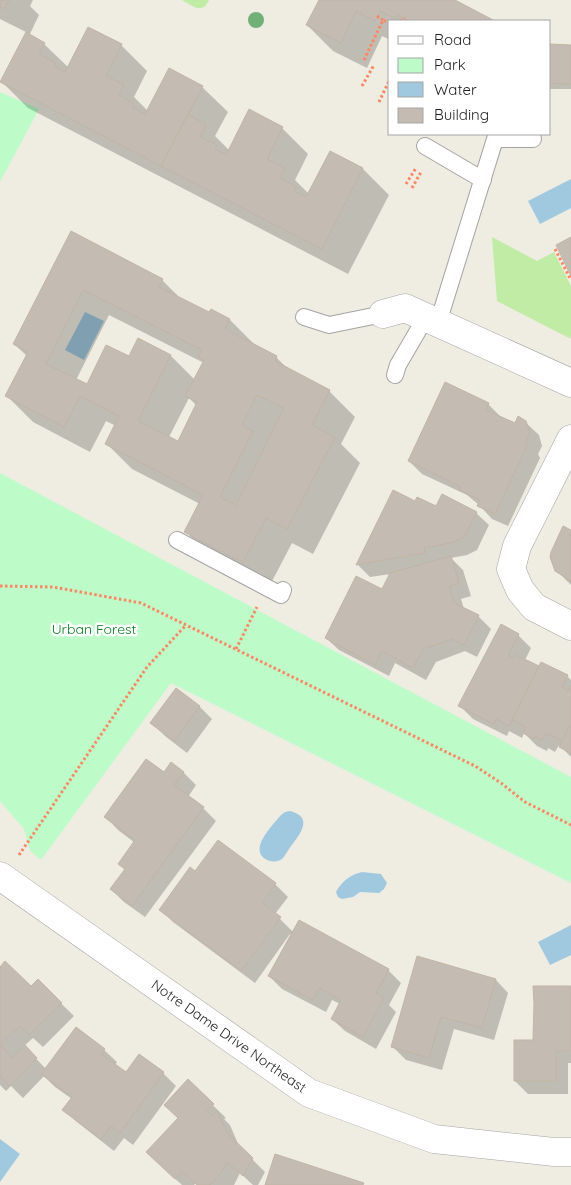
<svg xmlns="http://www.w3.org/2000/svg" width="571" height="1185" font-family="Quicksand,sans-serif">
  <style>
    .grass { fill: #c0eca5 }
    .park { fill: #bdfcc9 }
    .water { fill: #a0c9df }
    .shadow { fill: #0003; fill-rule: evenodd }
    .building { fill: #c4bbb2; stroke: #c1b5a4; fill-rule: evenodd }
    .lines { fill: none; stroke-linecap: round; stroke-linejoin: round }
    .service-casing { stroke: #a4a4a4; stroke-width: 18 }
    .minor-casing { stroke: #a4a4a4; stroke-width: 29 }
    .path { stroke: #ff8663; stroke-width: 3; stroke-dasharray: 2.5 2.5; stroke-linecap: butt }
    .service { stroke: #fff; stroke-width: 16 }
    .minor { stroke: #fff; stroke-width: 28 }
    .tree { fill: #6fb177 }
    .labels { text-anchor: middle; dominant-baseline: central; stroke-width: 5; stroke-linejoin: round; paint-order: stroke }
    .park-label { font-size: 14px; fill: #06801f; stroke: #fff }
    .street-label { font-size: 14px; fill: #1d1d1d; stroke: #fff }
  </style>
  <rect width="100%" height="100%" fill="#efece2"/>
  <g class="grass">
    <path d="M182 0H209C202 15 193 6 182 0Z"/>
    <polygon points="492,237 537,261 554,252 571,286 571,339 497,301"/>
  </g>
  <g class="park">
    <polygon points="0,92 39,109 0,182"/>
    <polygon points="0,473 571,777 571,883 171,683 41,860 30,851 24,829 0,801"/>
  </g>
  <g class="water">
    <polygon points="571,179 571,208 540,224 528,201"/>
    <polygon points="85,312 104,321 84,360 65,350"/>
    <path d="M290 811C314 817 300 834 291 846 288 850 285 856 282 859 278 862 271 862 267 860 247 850 273 825 281 815L285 812Z"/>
    <path d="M362 872 381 874 387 883 384 889 379 893 360 892 353 897 342 899 338 897 336 892C342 881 350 875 362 872Z"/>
    <polygon points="571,925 571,955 550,965 538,942"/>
    <polygon points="0,1139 20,1154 0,1182"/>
  </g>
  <g class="shadow">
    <polygon points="0,0 33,0 30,6 39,15 29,36 44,44 68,67 121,45 147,71 134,97 148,111 202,87 228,112 215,136 229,150 282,128 308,154 295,180 309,194 331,153 363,169 389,195 348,274 28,108 2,82 28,33 0,19"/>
    <polygon points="320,0 452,0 493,21 390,21 390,40 382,36 367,68 333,51 307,25"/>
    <rect x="550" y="46" width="21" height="43"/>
    <path d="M71 233 162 280 182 300 209 314 230 320 256 346 276 357 290 371 329 391 355 417 341 444 360 463 313 554 292 543 269 587 212 558 186 532 200 504 132 469 107 444 116 426 106 421 90 452 33 422 7 396 27 356 14 344ZM109 315 204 363 195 380 171 356 139 340 130 358 87 386 76 380ZM189 398 197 406 178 442 169 437Z"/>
    <polygon points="446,384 488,404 501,417 515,425 525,422 539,435 542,446 538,454 540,458 508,526 492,519 479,505 467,495 422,474 409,461"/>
    <polygon points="415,503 437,508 476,513 489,525 477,550 467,555 451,558 463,570 471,596 461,599 464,609 478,616 491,629 477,657 465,651 436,662 426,680 395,663 389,676 339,650 326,638 382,591 391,574 370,577 358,565"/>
    <polygon points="571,531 571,585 556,570"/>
    <polygon points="518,635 531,648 525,660 539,668 567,676 571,680 571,757 559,745 555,752 548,748 547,751 537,746 524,733 522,738 509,731 507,736 473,719 460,706"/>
    <polygon points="199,706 212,719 187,753 165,736 152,723"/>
    <polygon points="183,772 196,785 188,797 203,808 216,821 145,917 124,902 111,889 125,870 120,864 135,843 118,830 106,817 164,774"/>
    <polygon points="219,842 275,884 288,897 275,914 293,932 388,970 401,983 389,1005 396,1012 376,1049 345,1031 332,1019 340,1004 332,1000 326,1012 282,989 269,976 291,935 290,934 255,983 173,922 161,910 196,872"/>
    <polygon points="0,968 31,988 38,981 74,1016 43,1047 33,1038 24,1046 46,1069 104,1050 117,1062 114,1066 126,1074 140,1056 163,1073 176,1086 133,1145 124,1138 114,1151 77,1122 64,1110 72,1099 55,1087 44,1076 23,1098 11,1086 6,1091 0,1085"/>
    <polygon points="496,980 508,993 494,1040 454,1029 442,1070 406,1060 393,1047"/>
    <polygon points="571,987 571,1063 568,1063 568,1094 528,1094 515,1081 534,1041"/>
    <polygon points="188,1081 226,1118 224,1119 230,1125 239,1146 265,1172 258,1185 253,1185 240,1173 234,1185 198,1185 196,1183 194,1185 182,1185 160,1165 179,1119"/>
  </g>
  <g class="building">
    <polygon points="0,0 9,0 4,9 0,7"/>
    <polygon points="319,0 455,0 495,21 409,21 398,15 396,19 380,11 375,21 356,11 341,43 306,25"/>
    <polygon points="88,27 122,44 106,76 124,85 119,95 134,104 133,108 145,114 169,68 203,86 161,166 0,82 26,32 45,43 39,54 56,63 54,66 65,72"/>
    <polygon points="550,44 571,45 571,84 550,83"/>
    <polygon points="249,109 283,127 267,159 285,168 280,178 296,187 294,191 306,197 330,151 363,168 322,249 161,166 188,114 206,125 200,137 217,145 215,149 226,155"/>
    <path d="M71 231 163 279 159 287 209 312 211 309 230 319 225 329 277 356 275 361 330 390 312 425 335 437 287 529 266 518 243 562 184 532 203 495 105 444 119 416 80 396 64 427 5 396 28 352 13 344ZM83 290 202 350 198 357 204 360 185 396 197 402 178 441 138 421 171 355 138 338 129 356 106 345 87 384 46 364ZM257 395 284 408 236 505 220 497 253 431 242 425Z"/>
    <polygon points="571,237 571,276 556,245"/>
    <polygon points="445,382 489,403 486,410 515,423 518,416 526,421 530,432 526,441 528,444 495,514 477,506 480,500 460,490 461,487 408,461"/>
    <polygon points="393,490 415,501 417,497 436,506 442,494 477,512 464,537 454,542 424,548 425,553 356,565"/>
    <polygon points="563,526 571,530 571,581 555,571 550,557 551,552"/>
    <polygon points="451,556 459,583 449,586 454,603 479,615 464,645 452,639 423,649 413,668 382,651 375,665 325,638 356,576 382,589 390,573"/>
    <polygon points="501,624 519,634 508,655 514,658 516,655 539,666 509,726 496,719 494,724 458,706"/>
    <polygon points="541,662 568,675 562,687 568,691 571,685 571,723 562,741 546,733 542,740 535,736 534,739 523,733 526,727 512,720"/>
    <polygon points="176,688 200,706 174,741 150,723"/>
    <polygon points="571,723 571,753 559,747"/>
    <polygon points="146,759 164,772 171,762 184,772 174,785 204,807 132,906 110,889 125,869 118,864 135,840 104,817"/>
    <polygon points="218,840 276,883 262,903 281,917 241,971 159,910 190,867 195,871"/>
    <polygon points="299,920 389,969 376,993 384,998 363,1037 331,1019 341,1000 319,988 313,1000 268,976"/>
    <polygon points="417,956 496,979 482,1028 441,1017 429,1058 391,1047"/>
    <polygon points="5,961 31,986 38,979 62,1003 29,1035 19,1026 0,1045 0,967"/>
    <polygon points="533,986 571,986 571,1051 556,1051 556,1081 514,1081 514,1040 533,1040 534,1004"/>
    <polygon points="76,1027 105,1049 101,1054 126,1072 139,1054 164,1072 120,1133 111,1126 101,1139 62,1110 72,1097 41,1074"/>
    <polygon points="0,1045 12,1058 25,1045 37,1058 9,1086 0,1076"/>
    <polygon points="188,1079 214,1104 207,1111 212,1116 217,1111 227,1133 253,1158 243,1176 227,1162 223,1170 210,1185 197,1185 182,1171 175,1179 146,1152 178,1118 164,1105"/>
    <polygon points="275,1154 364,1183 363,1185 265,1185"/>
  </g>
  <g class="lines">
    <g class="service-casing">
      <g id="service">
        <polyline points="425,146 483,180"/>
        <polyline points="304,317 329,325 383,314"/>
        <polyline points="438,323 495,139 533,139"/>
        <polyline points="395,375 398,365 426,317"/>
        <polyline points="177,540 281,595 283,590"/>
      </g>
    </g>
    <g class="minor-casing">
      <g id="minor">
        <polyline points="383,314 405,308 571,383"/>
        <polyline points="571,439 517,546 511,569 520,590 534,607 571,626"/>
        <polyline points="0,876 309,1093 434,1139 554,1152 571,1152"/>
      </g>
    </g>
    <g class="path">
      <polyline points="377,16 383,20"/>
      <polyline points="400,21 405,18"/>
      <polyline points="364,60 383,20 390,23"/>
      <polyline points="362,86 374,65"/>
      <polyline points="379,102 390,79"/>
      <polyline points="406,184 416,168"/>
      <polyline points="412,188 421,172"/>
      <polyline points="555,249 571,280"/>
      <polyline points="0,586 53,587 141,603 475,766 501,783 525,802 571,825"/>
      <polyline points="236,649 257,607"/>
      <polyline points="19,855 147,667 186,625"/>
    </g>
    <use href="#service" class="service"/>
    <use href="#minor" class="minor"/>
  </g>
  <circle class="tree" cx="256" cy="20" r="8"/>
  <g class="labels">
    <g class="park-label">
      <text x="94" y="629">Urban Forest</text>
    </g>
    <g class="street-label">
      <text transform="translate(229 1036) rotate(35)">Notre Dame Drive Northeast</text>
    </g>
  </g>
  <rect x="388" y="20" width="162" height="115" fill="#ffffff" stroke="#a5a5a5"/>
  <rect x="398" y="36" width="25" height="8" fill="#ffffff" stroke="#a5a5a5"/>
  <text x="434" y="45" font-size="15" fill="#1d1d1d">Road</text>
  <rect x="398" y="58" width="25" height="15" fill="#bdfcc9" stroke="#a5a5a5"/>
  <text x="434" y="70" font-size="15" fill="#1d1d1d">Park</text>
  <rect x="398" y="82" width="25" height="15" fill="#a0c9df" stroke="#a5a5a5"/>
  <text x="434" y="95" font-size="15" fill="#1d1d1d">Water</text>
  <rect x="398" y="108" width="25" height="15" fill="#c4bbb2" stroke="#a5a5a5"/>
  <text x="434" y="120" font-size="15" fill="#1d1d1d">Building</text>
</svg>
